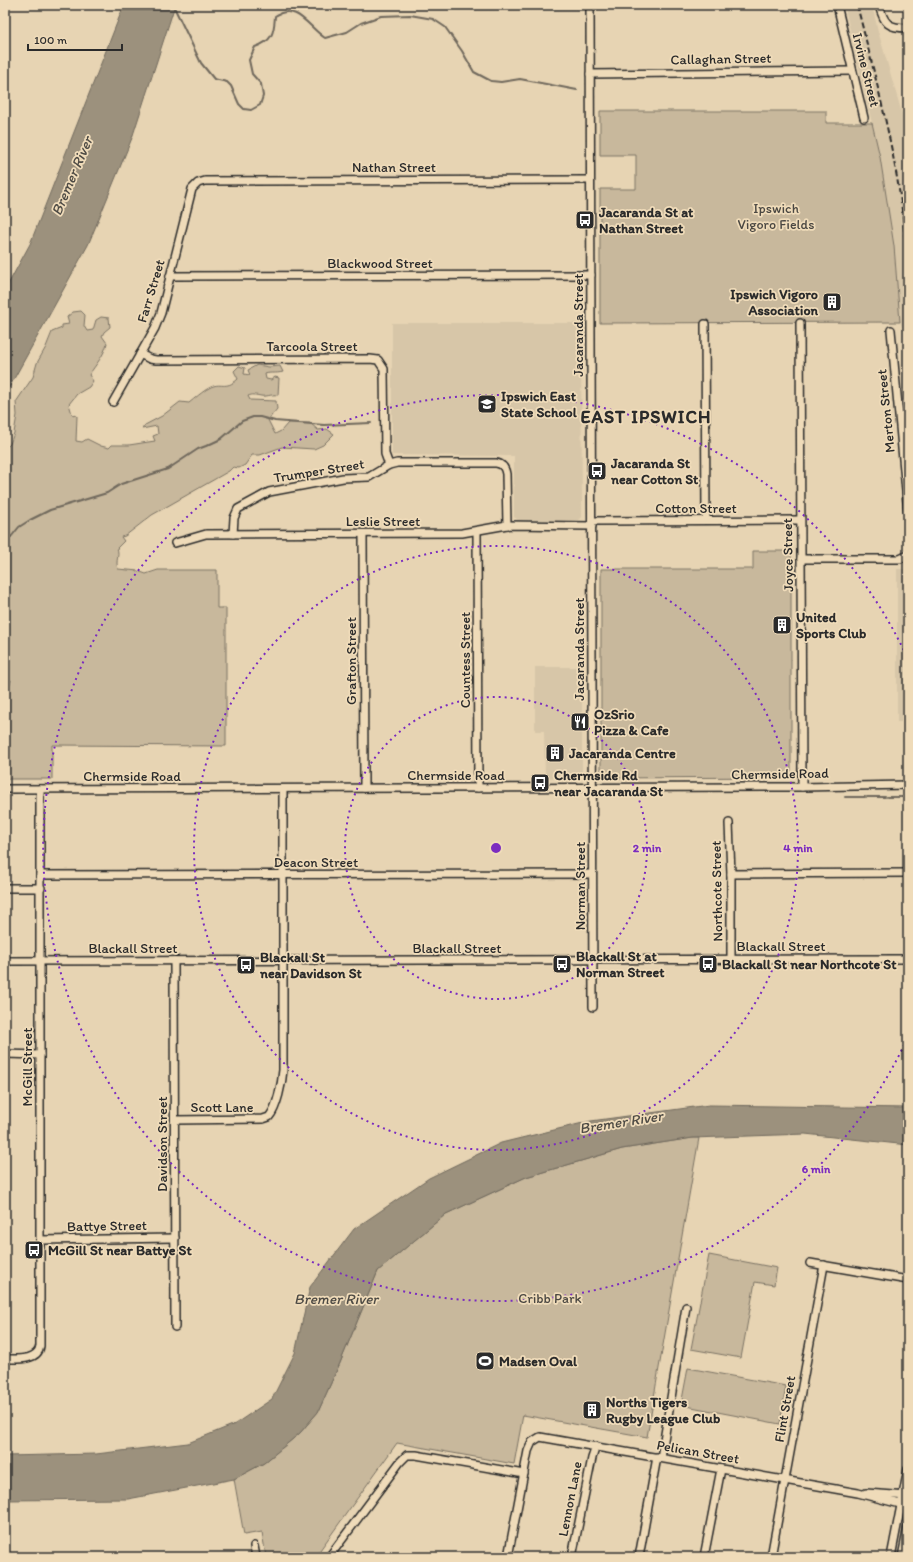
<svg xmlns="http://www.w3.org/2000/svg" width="913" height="1562" font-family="Itim,sans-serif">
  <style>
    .built { fill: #d7c6a8 }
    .green { fill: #c8b89c; stroke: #7a7264 }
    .water { fill: #9c917d; stroke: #6f685c }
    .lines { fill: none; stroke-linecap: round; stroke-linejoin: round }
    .stream { stroke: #6f685c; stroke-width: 2 }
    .minor-casing { stroke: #2b2b2b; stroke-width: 10 }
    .minor { stroke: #efdbb9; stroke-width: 7 }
    .rail { stroke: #2b2b2b; stroke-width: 2; stroke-dasharray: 6 3; stroke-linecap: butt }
    .ring { fill: none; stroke: #7b2cbf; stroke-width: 2; stroke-dasharray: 2 4 }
    .labels { text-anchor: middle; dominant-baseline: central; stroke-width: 3.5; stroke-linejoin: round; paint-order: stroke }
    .street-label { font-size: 14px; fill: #2b2b2b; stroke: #efdbb9 }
    .park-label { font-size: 14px; fill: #4a4742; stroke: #efdbb9 }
    .poi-label { font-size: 14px; font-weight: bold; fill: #2b2b2b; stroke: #efdbb9; text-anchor: start }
    .water-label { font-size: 15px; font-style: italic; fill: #4d4a44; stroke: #efdbb9 }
    .district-label { font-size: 18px; font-weight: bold; letter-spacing: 1px; fill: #2b2b2b; stroke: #efdbb9 }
    .centre { fill: #7b2cbf; stroke: #efdbb9; stroke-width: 2 }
    .ring-label { font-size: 12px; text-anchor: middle; font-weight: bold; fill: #7b2cbf; stroke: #efdbb9; stroke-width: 3.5; stroke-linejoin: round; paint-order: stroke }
  </style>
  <rect width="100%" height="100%" fill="#e7d4b3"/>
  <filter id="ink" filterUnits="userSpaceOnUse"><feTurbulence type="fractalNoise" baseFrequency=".025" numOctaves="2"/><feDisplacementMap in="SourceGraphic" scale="8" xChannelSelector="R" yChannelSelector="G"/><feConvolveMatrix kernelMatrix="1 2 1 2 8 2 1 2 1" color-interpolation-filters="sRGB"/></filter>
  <g filter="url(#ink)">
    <g class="built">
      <polygon points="465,5 581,5 581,10 472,11"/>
      <polygon points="844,5 872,5 878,31 908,134 908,341 900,322 894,246 880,157"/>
      <polygon points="392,323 581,323 582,517 579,520 518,520 514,517 514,456 392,455"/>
      <rect x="897" y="569" width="11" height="153"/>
      <polygon points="535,667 582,667 582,775 580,777 545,778 544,731 535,731"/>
    </g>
    <g class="green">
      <polygon points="600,111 826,111 826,123 872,123 880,157 894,246 900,322 600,323 600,189 636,189 636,155 600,155"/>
      <path d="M81 311 85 315 84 326 87 331 93 330 96 320 101 317 109 318 110 327 104 332 102 336 107 343C104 356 96 364 89 375L93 381 89 387 77 394 69 404 72 414 77 416 76 441 82 442 87 439 101 446 109 448 112 445H129L155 441 153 436 158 434 157 426 142 429 145 425 162 416 180 402 189 403C194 399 203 391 209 388 221 381 225 391 238 379L234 371 239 366 245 368 244 374 250 375 248 370 257 365 269 367 280 366 283 372C275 374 271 372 265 374L266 379 271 380 275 377 279 378 278 395C270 394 267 397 261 396 255 395 253 394 248 396L250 400 276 401 277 409 268 420 275 434 281 431 288 423H310L318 430 327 429 334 434 323 445 314 449 282 447 260 455H252L245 465 239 468 233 467 229 471 152 515 125 536 121 537 124 541 117 548C120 556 115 560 118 569L138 571 146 574 158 570H217V608H226V746L52 745V779H5V685H10L11 680 5 682V449L10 444 14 433 17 415 16 402 33 377 37 363 46 347 52 332 62 328V325L69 324 67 317 73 312Z"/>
      <polygon points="753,551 791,551 791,774 786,777 608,778 601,773 601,569 753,569"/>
      <polygon points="692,1138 699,1138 647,1437 523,1415 514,1464 397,1443 315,1557 266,1557 262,1532 244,1535 234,1479 264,1463 300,1433 318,1412 340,1363 378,1271 446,1214 526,1177 622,1149"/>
      <polygon points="709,1255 777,1268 774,1285 755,1282 741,1358 691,1349"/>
      <polygon points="688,1368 786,1386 780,1424 681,1405"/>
    </g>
    <g class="water">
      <polygon points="124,5 175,5 132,138 88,245 5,395 5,290 30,244"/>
      <polygon points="709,1105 908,1108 908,1145 805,1134 693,1138 622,1149 526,1177 446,1214 378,1271 340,1363 318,1412 300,1433 264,1463 234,1479 128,1499 5,1500 5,1456 96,1454 188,1443 235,1424 272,1399 295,1353 310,1287 354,1229 429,1178 501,1143 591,1121"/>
    </g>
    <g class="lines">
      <g class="stream">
        <path d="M173 5 201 63 214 79 227 82 231 86 239 104 244 109 251 110 260 105 263 96 261 84 252 74 249 60 255 47C272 41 274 34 275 16 297 2 309 28 325 38L347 32 361 23 381 16 410 15 433 19 445 27 462 51 474 72 491 81 501 82 520 79 577 90"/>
        <polyline points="5,538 11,537 19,527 30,520 50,510 107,493 121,484 168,469 198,449 206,446 221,439 242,421 253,417 260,417 275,421 324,425 371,423"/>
        <polyline points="845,797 865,797"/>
        <polyline points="867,797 885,797"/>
        <polyline points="887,797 908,797"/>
      </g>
      <g class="minor-casing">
        <g id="minor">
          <polyline points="590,5 593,1007"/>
          <polyline points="837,5 864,118"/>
          <path d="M879 5C884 24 888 28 908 28"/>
          <polyline points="590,74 852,71"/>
          <polyline points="170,276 591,275"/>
          <polyline points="800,323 802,787"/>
          <polyline points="705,324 706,520"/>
          <polyline points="891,330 908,513"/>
          <polyline points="140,354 150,359 156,360 370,359 378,360 384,369 385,454 389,465"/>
          <polyline points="113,402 155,328 161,313 192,189 198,183 205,181 590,180"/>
          <polyline points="592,521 800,520"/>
          <polyline points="477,531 478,788"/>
          <path d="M233 534 234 518 238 509 269 492 343 478 369 477 389 465 397 463H496C503 464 505 468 506 474L507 525"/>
          <polyline points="363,534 364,788"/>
          <polyline points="175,543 206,534 462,533 507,525 592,526"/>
          <polyline points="801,559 900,559 908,555"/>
          <polyline points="5,789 802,787 908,785"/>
          <polyline points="729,823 731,874 731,959"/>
          <polyline points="731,874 908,873"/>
          <polyline points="40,875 592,874"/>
          <polyline points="5,888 41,888"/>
          <polyline points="5,961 908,959"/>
          <polyline points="174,961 175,1327"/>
          <polyline points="5,1054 40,1055"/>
          <path d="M175 1120 263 1119 269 1117C277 1108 282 1083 283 1070V789"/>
          <polyline points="40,1240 175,1238"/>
          <polyline points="810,1263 908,1280"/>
          <path d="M5 1359C17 1359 38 1361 40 1346V789"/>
          <polyline points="661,1458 686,1307"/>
          <polyline points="866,1493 908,1496"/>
          <polyline points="254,1546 256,1557"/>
          <polyline points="329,1557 400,1462 407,1455 416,1455 524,1474"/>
          <polyline points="508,1557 528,1451 532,1442 540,1437 858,1493 908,1506"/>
          <polyline points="572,1557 592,1458 596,1446"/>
          <polyline points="639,1557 657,1457"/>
          <polyline points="704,1557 721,1469"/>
          <polyline points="771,1557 824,1265"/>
          <polyline points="891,1557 908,1469"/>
          <polyline points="902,1557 908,1527"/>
        </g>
      </g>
      <use href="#minor" class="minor"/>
      <path class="rail" d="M857 5C873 68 890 131 900 196 904 222 906 249 908 275"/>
    </g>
  </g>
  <g class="ring">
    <circle cx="496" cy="848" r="151"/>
    <circle cx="496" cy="848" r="302"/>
    <path d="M907 1039A453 453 0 1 1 907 657"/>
  </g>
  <defs>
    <g id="bus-square" transform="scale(1)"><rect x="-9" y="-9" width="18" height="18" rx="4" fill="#2b2b2b" stroke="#efdbb9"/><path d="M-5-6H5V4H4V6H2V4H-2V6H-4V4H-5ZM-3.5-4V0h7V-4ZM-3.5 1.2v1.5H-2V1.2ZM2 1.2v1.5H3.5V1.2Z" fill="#fff"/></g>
    <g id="building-square" transform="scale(1)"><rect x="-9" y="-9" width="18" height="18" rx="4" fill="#2b2b2b" stroke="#efdbb9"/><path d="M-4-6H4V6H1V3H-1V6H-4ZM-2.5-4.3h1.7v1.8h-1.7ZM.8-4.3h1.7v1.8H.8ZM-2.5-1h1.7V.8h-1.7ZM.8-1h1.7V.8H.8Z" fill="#fff"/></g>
    <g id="school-square" transform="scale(1)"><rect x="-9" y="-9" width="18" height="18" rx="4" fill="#2b2b2b" stroke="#efdbb9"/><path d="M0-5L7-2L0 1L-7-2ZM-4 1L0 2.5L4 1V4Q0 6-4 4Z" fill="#fff"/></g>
    <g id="restaurant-square" transform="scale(1)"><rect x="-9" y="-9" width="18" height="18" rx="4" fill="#2b2b2b" stroke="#efdbb9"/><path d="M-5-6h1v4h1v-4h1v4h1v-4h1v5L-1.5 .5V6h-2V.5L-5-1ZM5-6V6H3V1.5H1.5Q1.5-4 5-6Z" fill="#fff"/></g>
    <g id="stadium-square" transform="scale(1)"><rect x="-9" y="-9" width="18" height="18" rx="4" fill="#2b2b2b" stroke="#efdbb9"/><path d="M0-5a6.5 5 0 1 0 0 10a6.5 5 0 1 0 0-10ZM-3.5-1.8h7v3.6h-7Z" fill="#fff"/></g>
  </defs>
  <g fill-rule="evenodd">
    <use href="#bus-square" x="585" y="220"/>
    <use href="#building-square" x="832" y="302"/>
    <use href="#school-square" x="487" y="404"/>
    <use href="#bus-square" x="597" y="471"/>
    <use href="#building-square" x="782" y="625"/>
    <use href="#restaurant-square" x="580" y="722"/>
    <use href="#building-square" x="555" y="753"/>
    <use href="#bus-square" x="540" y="783"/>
    <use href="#bus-square" x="562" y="964"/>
    <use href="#bus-square" x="708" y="964"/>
    <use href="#bus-square" x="246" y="965"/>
    <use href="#bus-square" x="34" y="1250"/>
    <use href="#stadium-square" x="485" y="1361"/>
    <use href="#building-square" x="592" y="1410"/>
  </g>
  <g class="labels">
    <g class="street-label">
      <text transform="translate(721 59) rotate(-1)">Callaghan Street</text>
      <text transform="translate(866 70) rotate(76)">Irvine Street</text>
      <text x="394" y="167">Nathan Street</text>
      <text x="380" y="263">Blackwood Street</text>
      <text transform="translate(151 291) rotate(-73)">Farr Street</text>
      <text transform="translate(578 325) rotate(-90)">Jacaranda Street</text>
      <text x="312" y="346">Tarcoola Street</text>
      <text transform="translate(886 411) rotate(-96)">Merton Street</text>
      <text transform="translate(319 471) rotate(-9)">Trumper Street</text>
      <text x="696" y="508">Cotton Street</text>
      <text x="383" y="521">Leslie Street</text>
      <text transform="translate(788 555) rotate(-91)">Joyce Street</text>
      <text transform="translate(579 649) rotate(-90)">Jacaranda Street</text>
      <text transform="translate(465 660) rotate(-90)">Countess Street</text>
      <text transform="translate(351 661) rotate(-90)">Grafton Street</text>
      <text transform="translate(780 774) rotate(-1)">Chermside Road</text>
      <text x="456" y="775">Chermside Road</text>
      <text x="132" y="776">Chermside Road</text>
      <text x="316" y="862">Deacon Street</text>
      <text transform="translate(580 886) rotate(-90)">Norman Street</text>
      <text transform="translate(717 891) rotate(-91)">Northcote Street</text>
      <text x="781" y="946">Blackall Street</text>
      <text x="133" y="948">Blackall Street</text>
      <text x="457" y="948">Blackall Street</text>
      <text transform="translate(27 1067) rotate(-90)">McGill Street</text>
      <text x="222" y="1107">Scott Lane</text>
      <text transform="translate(162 1144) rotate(-90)">Davidson Street</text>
      <text transform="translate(107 1226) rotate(-1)">Battye Street</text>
      <text transform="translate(785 1409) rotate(-80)">Flint Street</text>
      <text transform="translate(698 1452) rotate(10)">Pelican Street</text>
      <text transform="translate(570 1499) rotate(-79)">Lennon Lane</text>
    </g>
    <g class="park-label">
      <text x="776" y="208">Ipswich<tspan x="776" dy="16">Vigoro Fields</tspan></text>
      <text x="550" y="1298">Cribb Park</text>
    </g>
    <g class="poi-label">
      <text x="599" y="212">Jacaranda St at<tspan x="599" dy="16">Nathan Street</tspan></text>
      <text x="818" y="294" text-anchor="end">Ipswich Vigoro<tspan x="818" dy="16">Association</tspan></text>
      <text x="501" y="396">Ipswich East<tspan x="501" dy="16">State School</tspan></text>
      <text x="611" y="463">Jacaranda St<tspan x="611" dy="16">near Cotton St</tspan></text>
      <text x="796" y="617">United<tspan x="796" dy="16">Sports Club</tspan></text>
      <text x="594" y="714">OzSrio<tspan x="594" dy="16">Pizza &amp; Cafe</tspan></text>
      <text x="569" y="753">Jacaranda Centre</text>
      <text x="554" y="775">Chermside Rd<tspan x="554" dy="16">near Jacaranda St</tspan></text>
      <text x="576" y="956">Blackall St at<tspan x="576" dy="16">Norman Street</tspan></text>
      <text x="260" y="957">Blackall St<tspan x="260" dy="16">near Davidson St</tspan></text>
      <text x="722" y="964">Blackall St near Northcote St</text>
      <text x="48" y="1250">McGill St near Battye St</text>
      <text x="499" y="1361">Madsen Oval</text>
      <text x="606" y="1402">Norths Tigers<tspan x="606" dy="16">Rugby League Club</tspan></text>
    </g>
    <g class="water-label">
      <text transform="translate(72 176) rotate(-67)">Bremer River</text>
      <text transform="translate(621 1122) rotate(-9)">Bremer River</text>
      <text x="336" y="1299">Bremer River</text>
    </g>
    <g class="district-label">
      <text x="646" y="417">EAST IPSWICH</text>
    </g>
  </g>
  <circle cx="496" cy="848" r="6" class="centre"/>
  <g class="ring-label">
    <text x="647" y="852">2 min</text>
    <text x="798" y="852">4 min</text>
    <text x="816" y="1173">6 min</text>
  </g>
  <rect width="913" height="1562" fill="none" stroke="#efdbb9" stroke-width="20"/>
  <rect x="10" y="10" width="893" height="1542" fill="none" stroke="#2b2b2b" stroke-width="1.5" filter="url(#ink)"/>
  <path d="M28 44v6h94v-6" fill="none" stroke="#2b2b2b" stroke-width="2"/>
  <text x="34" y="44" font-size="12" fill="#2b2b2b" stroke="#efdbb9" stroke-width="3" paint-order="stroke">100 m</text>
</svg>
